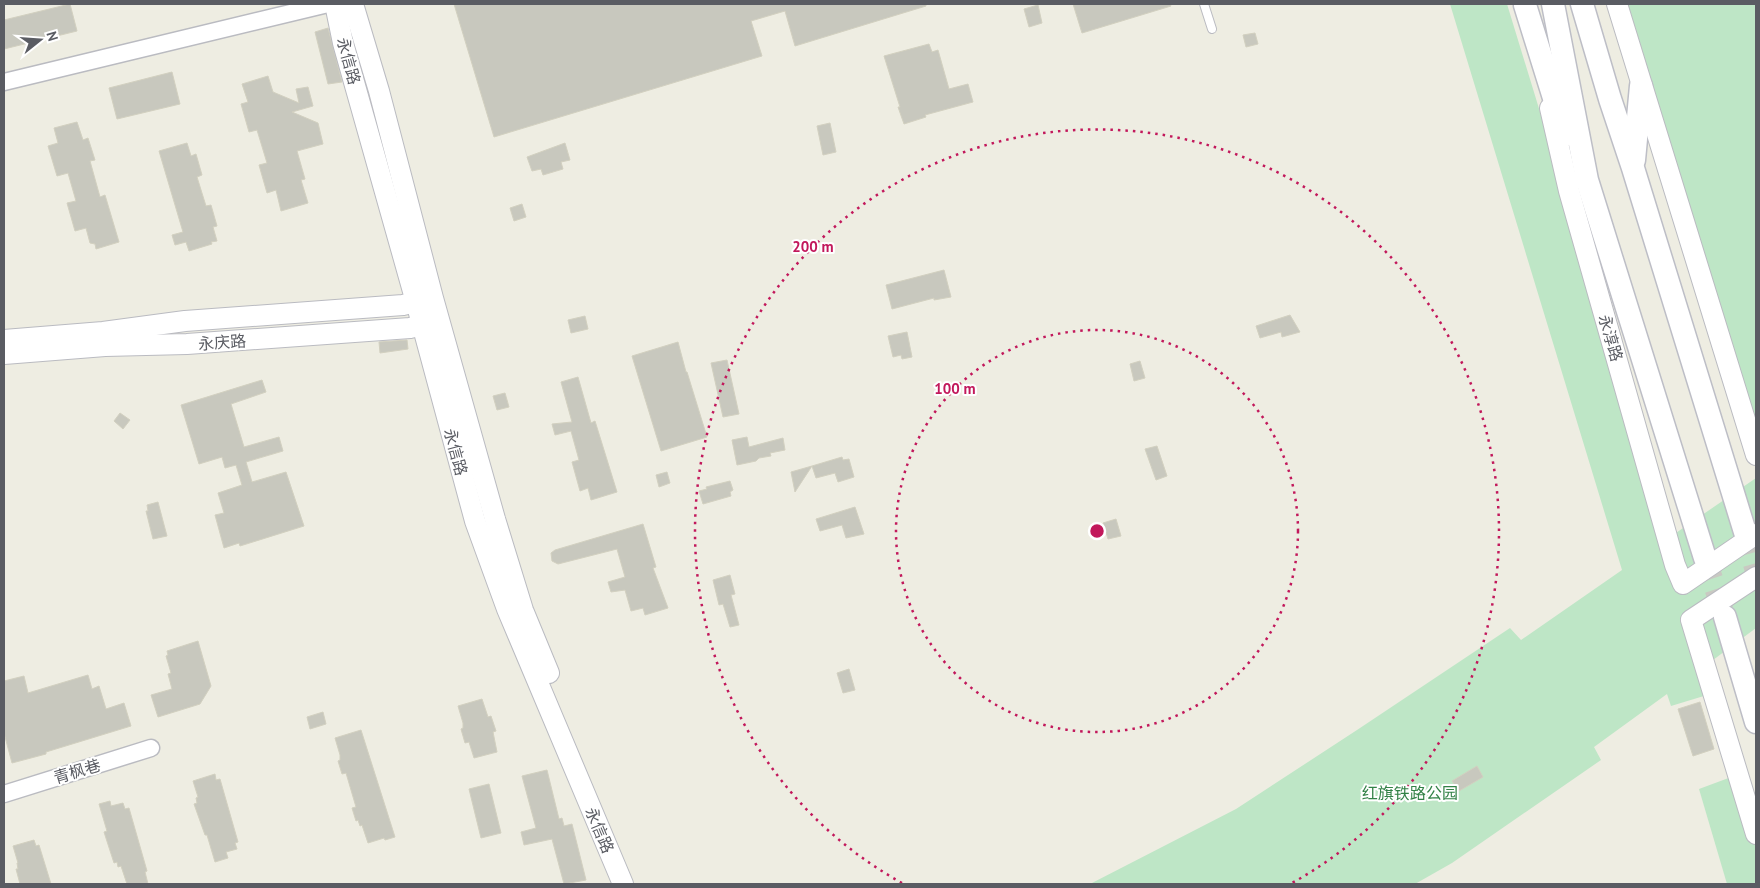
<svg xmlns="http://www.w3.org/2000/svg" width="1760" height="888" font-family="'PT Sans','Noto Sans SC',sans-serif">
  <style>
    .green { fill: #bee6c6 }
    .building { fill: #c8c8be; stroke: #d2d0c0 }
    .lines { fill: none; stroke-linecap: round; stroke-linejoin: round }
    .secondary-tunnel { stroke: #c9c9c2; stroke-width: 22; stroke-dasharray: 22 11; stroke-linecap: butt }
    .service-casing { stroke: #babbc1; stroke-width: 10 }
    .minor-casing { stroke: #babbc1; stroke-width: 19 }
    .tertiary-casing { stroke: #babbc1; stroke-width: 22 }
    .secondary-casing { stroke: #bdbec6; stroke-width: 25 }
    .service { stroke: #fff; stroke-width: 8 }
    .minor { stroke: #fff; stroke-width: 16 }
    .tertiary { stroke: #fff; stroke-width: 20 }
    .secondary { stroke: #fff; stroke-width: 22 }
    .ring { fill: none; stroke: #c2185b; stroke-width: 2.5; stroke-dasharray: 2.5 5 }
    .labels { text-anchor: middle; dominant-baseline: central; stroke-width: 4; stroke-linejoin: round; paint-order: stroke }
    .street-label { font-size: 16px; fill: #5a5c63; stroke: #fff }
    .park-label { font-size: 16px; fill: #338247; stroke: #fff }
    .centre { fill: #c2185b; stroke: #fff; stroke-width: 2.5 }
    .ring-label { font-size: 15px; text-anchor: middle; font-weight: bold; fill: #c2185b; stroke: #fff; stroke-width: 4; stroke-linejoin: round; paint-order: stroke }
  </style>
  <rect width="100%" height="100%" fill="#eeede2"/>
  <g class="green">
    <polygon points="1450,4 1507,4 1670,537 1756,478 1756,628 1709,663 1717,692 1671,706 1667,694 1594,747 1601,760 1452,863 1415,884 1090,884 1236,809 1357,730 1510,628 1521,640 1622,570"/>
    <polygon points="1628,4 1756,4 1756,422 1755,415 1754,415"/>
    <polygon points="1742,773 1756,822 1756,884 1727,884 1699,789"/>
  </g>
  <g class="building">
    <polygon points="70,4 77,31 4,49 4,20"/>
    <polygon points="454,4 926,4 926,6 795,46 785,11 751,21 762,56 494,137"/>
    <polygon points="1073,4 1170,4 1171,6 1082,33"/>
    <polygon points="1038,5 1042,23 1029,27 1024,9"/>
    <polygon points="328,28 342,82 328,84 315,32"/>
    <polygon points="1255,33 1258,44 1246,47 1243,35"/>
    <polygon points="929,44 932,52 938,50 949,89 968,84 973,102 925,115 926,117 904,124 898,107 900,107 884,56"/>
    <polygon points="172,72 180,104 117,119 109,88"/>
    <polygon points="268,76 273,92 299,103 296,89 308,87 313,106 292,112 318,123 323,144 297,151 305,179 301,180 308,203 281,211 276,190 267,193 259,165 267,163 257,130 249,132 241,104 248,102 242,84"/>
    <polygon points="77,122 83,140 88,138 95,160 90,161 100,197 105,195 119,242 96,249 95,244 90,243 86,228 75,231 67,203 76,201 68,173 57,176 48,146 58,143 54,128"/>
    <polygon points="830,123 836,152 823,155 817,126"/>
    <polygon points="187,143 191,156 196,154 202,175 197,177 206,206 211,205 217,226 213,227 217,241 211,242 212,244 189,251 186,242 175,245 172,235 183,232 159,151"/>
    <polygon points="565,143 570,160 561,162 563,169 543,175 541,169 532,171 527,157"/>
    <polygon points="522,204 526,217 514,221 510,208"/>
    <polygon points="944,270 951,297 934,300 934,298 892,309 886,285"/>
    <polygon points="1290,315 1300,332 1282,337 1281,332 1260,338 1256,326"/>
    <polygon points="585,316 588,329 571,333 568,320"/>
    <polygon points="907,332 912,357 902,359 901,355 893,357 888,336"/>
    <polygon points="407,340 408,349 380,353 379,342"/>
    <polygon points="678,342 686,372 687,372 707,437 661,451 632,356"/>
    <polygon points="727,360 739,414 723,417 711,363"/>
    <polygon points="1140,361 1145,378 1134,381 1130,364"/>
    <polygon points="578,377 591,423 595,421 617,492 591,500 588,488 580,491 572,462 579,460 571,431 555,435 552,424 572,422 561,382"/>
    <polygon points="262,380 266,392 231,404 244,447 279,437 283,451 246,462 252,482 286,472 304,526 240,546 239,543 224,548 215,515 224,513 218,493 242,485 236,465 225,468 222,457 199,464 181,405"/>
    <polygon points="505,393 509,407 497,410 493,396"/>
    <polygon points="120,413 130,420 123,429 114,421"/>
    <polygon points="747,437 749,447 783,438 785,450 770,453 771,456 759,458 756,461 737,465 732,440"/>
    <polygon points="1157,446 1167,476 1156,480 1145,449"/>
    <polygon points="842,457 843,460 849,459 854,477 838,482 835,473 816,478 812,466"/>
    <polygon points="812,466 795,492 791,472"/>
    <polygon points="667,472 670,483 659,487 656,475"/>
    <polygon points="730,481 733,490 730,492 731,496 703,504 699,491 707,489 706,487"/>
    <polygon points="158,502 167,536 153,539 146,511 148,511 147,505"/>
    <polygon points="855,507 864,534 846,538 842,525 820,531 816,519"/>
    <polygon points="1116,519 1121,536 1108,539 1103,523"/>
    <polygon points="643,524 656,567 653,568 668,608 645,615 643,608 631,611 625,590 611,592 608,582 625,577 617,549 558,564 552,561 551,553 555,550"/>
    <polygon points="730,575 735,594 731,595 739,625 730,627 723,604 719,605 713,580"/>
    <polygon points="198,641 211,686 200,704 158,717 151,695 172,689 168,674 171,673 166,656 168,655 167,651"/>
    <polygon points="849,669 855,690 843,693 837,673"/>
    <polygon points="88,675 92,689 99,686 106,709 124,703 131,726 46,752 46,754 12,763 4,733 4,681 24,676 28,693"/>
    <polygon points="482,699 488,717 491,716 496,731 493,732 497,752 474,758 469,742 465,743 461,729 463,728 463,723 458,706"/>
    <polygon points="1700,702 1714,749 1693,756 1678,709"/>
    <polygon points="323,712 326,724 310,729 307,717"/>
    <polygon points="361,730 395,837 385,840 384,838 368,843 362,825 360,826 358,820 356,821 352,808 356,807 346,773 342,774 338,761 340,760 340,755 335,738"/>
    <polygon points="1477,766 1483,777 1459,791 1452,781"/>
    <polygon points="547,770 559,819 562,818 564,826 572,824 586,880 564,884 552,839 524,845 521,832 536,828 522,776"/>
    <polygon points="215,774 216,780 220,779 238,842 235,843 237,849 226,852 228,858 215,862 207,835 205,835 194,804 197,803 196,798 198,797 193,781"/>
    <polygon points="489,784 501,833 481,838 469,789"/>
    <polygon points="110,801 111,806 123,803 125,809 129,808 147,871 145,872 148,884 127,884 121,866 118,867 117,862 114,863 104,832 107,831 99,804"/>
    <polygon points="34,840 36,846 39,845 51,884 20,884 16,869 18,869 17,863 18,863 13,846"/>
  </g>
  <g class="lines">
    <g class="secondary-tunnel">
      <polyline points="1745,532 1756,571"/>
      <polyline points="1705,558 1725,617"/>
    </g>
    <g class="service-casing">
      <polyline id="service" points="1204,4 1212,29"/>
    </g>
    <g class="minor-casing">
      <g id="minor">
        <polyline points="4,82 328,4"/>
        <polyline points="4,794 151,748"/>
      </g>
    </g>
    <g class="tertiary-casing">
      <g id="tertiary">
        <polyline points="335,4 343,43 416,302 475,521 507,609 623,884"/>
        <polyline points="353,4 379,91 433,298 495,519 523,610 549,673"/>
        <polyline points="1617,4 1756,455"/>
        <polyline points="1550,108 1569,191 1675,565 1683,584 1756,534"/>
        <polyline points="4,340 103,332 185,321 403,305 428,299"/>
        <polyline points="4,354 105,346 187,344 410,328 435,322"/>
        <polyline points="1756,577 1691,620 1756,834"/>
      </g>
    </g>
    <g class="secondary-casing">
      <g id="secondary">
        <polyline points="1553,4 1587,180 1705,558"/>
        <polyline points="1582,4 1610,99 1633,168 1745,532"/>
        <polyline points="1525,5 1559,114 1568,134"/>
        <polyline points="1634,160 1641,86"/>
        <polyline points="1725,617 1756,722"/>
      </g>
    </g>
    <use href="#service" class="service"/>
    <use href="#minor" class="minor"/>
    <use href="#tertiary" class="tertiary"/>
    <use href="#secondary" class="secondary"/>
  </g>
  <g class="ring">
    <circle cx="1097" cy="531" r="201"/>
    <path d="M902 883A402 402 0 1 1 1292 883"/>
  </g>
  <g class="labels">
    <g class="street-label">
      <text transform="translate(349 61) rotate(75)">永信路</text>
      <text transform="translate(1611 338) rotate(74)">永淳路</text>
      <text transform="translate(222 342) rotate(-4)">永庆路</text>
      <text transform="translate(456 452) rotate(75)">永信路</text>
      <text transform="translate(77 771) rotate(-17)">青枫巷</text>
      <text transform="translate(600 830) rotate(67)">永信路</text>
    </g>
    <g class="park-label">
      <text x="1410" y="793">红旗铁路公园</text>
    </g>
  </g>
  <circle cx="1097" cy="531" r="8" class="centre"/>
  <g class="ring-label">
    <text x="813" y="252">200 m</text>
    <text x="955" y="394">100 m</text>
  </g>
  <rect width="1760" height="888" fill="none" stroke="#5a5c63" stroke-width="10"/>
  <g transform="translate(40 40) rotate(73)" stroke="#ffffff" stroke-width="4" paint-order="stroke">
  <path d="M0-4L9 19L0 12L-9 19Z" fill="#5a5c63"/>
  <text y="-8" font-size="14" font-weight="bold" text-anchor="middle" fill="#5a5c63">N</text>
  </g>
</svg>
